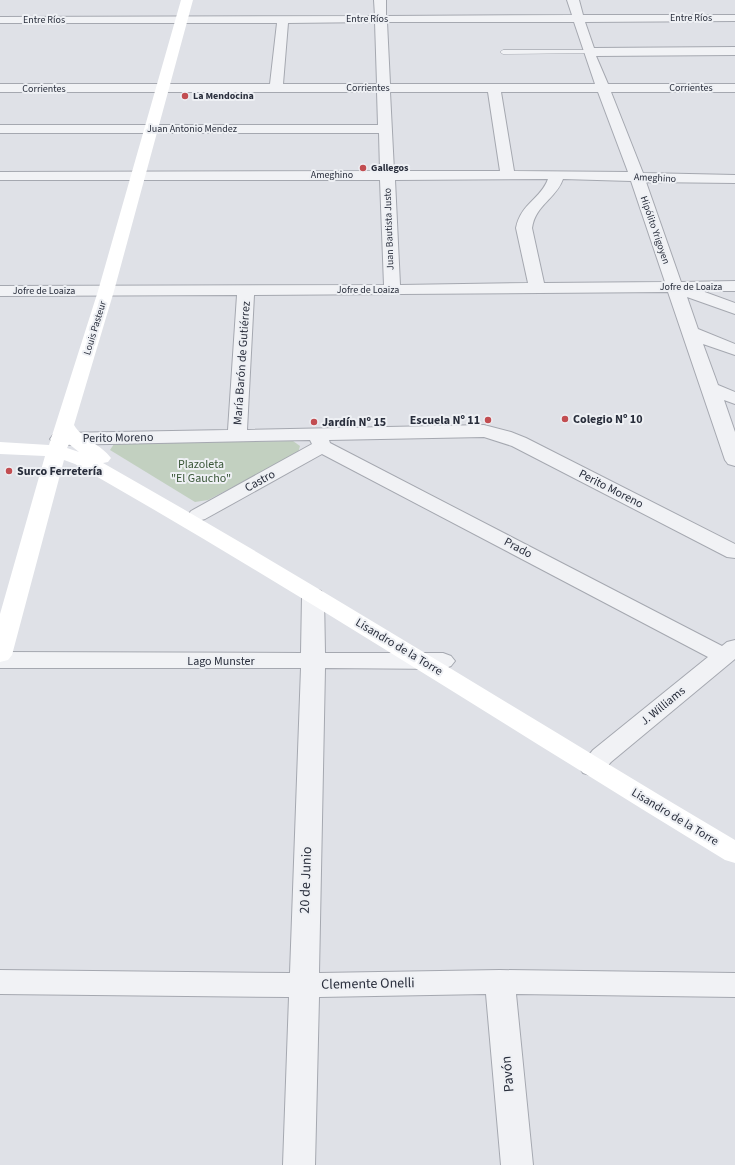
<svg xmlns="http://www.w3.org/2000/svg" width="735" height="1165" font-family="'Source Sans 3',sans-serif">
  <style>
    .green { fill: #c2d0c0 }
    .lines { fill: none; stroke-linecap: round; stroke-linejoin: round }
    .lane-casing { stroke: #a5a8b0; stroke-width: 1 }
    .street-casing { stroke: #a5a8b0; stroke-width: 2 }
    .lane { fill: #f1f2f5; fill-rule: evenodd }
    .street { fill: #f1f2f5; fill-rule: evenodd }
    .secondary { fill: #fff; fill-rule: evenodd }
    .poi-dot { fill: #c24d51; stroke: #eef0f4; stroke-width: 1.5 }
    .labels { text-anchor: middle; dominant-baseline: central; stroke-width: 4; stroke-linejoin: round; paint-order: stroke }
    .far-street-label { font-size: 10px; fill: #292e3c; stroke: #eef0f4 }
    .far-poi-label { font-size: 10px; font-weight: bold; fill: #292e3c; stroke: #eef0f4; text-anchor: start }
    .street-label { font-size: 12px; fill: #292e3c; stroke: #eef0f4 }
    .poi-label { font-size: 12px; font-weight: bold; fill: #292e3c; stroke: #eef0f4; text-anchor: start }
    .park-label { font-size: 12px; fill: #3a5738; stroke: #eef0f4 }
    .near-street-label { font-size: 14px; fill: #292e3c; stroke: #eef0f4 }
  </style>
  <rect width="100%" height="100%" fill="#dfe1e7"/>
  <polygon class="green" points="293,441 300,446 298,453 208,500 195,502 110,450 114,444"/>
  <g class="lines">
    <g class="lane-casing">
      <polygon id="lane" points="589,50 592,52 591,53 503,54 500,52 503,50"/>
    </g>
    <g class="street-casing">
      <g id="street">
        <path d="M374 0H386V16L572 15 567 0H579L583 15H735V21L585 22 594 48 735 47V55L596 56 608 84H735V92H611L643 173 735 175V183L646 182 681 282 735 281V291H702L735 303V314L687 297 698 329 735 344V355L703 344 718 385 735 392V404L724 400 735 432V466L728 464 725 460 668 292 254 295 247 430 484 425 511 432 526 438 735 544V558L727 557 512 446 484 437 329 440 330 443 722 646 727 642 735 640V659L611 762C601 773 598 778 583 773L579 767 593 750 708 657 322 454 205 519 198 521 191 519 188 515 191 511 312 444 310 440 60 445 53 443 50 439 53 435 60 433 228 430 237 295 0 296V286L384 285 380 180H0V172L380 171 379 133H0V125H378L377 92H0V84H270L277 23H0V17L375 16ZM375 22 377 84H283L288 23ZM387 22H574L595 84H390ZM390 92H488L500 171H394ZM501 92H598L628 172 514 171ZM548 179C541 199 521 203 516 228L528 283 400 285 395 180ZM563 179 631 181 665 282 544 283 532 228C535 205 556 199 563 179Z"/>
        <polygon points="313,589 321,591 324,596 325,653 443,653 451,656 455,661 451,666 443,669 325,668 319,973 500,970 735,973 735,997 516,994 533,1165 501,1165 486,994 319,997 315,1165 283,1165 289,997 0,994 0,970 290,973 301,668 0,668 0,652 301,653 302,596 305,591"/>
      </g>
    </g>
    <use href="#lane" class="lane"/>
    <use href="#street" class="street"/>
    <path class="secondary" d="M181 0H193L114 291 74 425C83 440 102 445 111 458L108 462 103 463C317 584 524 715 735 840V863L725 860C509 728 296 590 75 464L64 460 12 655 8 660 0 662V614L45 456 0 454V442L49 445 98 291ZM69 444 79 452 67 448Z"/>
  </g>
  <g class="poi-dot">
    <circle cx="185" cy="96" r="4"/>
    <circle cx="363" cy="168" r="4"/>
    <circle cx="565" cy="419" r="4"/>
    <circle cx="488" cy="420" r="4"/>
    <circle cx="314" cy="422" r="4"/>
    <circle cx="9" cy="471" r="4"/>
  </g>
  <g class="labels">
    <g class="far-street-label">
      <text x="691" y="18">Entre Ríos</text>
      <text x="367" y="19">Entre Ríos</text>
      <text x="44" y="20">Entre Ríos</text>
      <text x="368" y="88">Corrientes</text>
      <text x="691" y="88">Corrientes</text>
      <text x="44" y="89">Corrientes</text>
      <text x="192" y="129">Juan Antonio Mendez</text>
      <text x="332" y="175">Ameghino</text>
      <text transform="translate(655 178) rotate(3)">Ameghino</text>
      <text transform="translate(389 229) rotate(-92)">Juan Bautista Justo</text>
      <text transform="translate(655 230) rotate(71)">Hipólito Yrigoyen</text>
      <text x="691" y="287">Jofre de Loaiza</text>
      <text x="368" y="290">Jofre de Loaiza</text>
      <text x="44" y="291">Jofre de Loaiza</text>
      <text transform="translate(95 328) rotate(-73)">Louis Pasteur</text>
    </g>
    <g class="far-poi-label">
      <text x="193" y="96">La Mendocina</text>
      <text x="371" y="168">Gallegos</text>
    </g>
    <g class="street-label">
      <text transform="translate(242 363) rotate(-86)">María Barón de Gutiérrez</text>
      <text transform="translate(118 438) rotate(-1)">Perito Moreno</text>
      <text transform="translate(260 481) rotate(-29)">Castro</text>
      <text transform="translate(611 489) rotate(27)">Perito Moreno</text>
      <text transform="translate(518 548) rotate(28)">Prado</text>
      <text transform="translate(399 647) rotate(31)">Lisandro de la Torre</text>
      <text x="221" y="661">Lago Munster</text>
      <text transform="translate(663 706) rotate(-39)">J. Williams</text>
      <text transform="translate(675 817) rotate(31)">Lisandro de la Torre</text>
    </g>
    <g class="poi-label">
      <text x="573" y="419">Colegio Nº 10</text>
      <text x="480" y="420" text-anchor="end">Escuela Nº 11</text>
      <text x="322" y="422">Jardín Nº 15</text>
      <text x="17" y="471">Surco Ferretería</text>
    </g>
    <g class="park-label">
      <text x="201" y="464">Plazoleta<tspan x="201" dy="14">"El Gaucho"</tspan></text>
    </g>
    <g class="near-street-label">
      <text transform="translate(306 880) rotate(-88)">20 de Junio</text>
      <text transform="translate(368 984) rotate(-1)">Clemente Onelli</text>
      <text transform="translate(508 1074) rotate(-95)">Pavón</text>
    </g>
  </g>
</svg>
